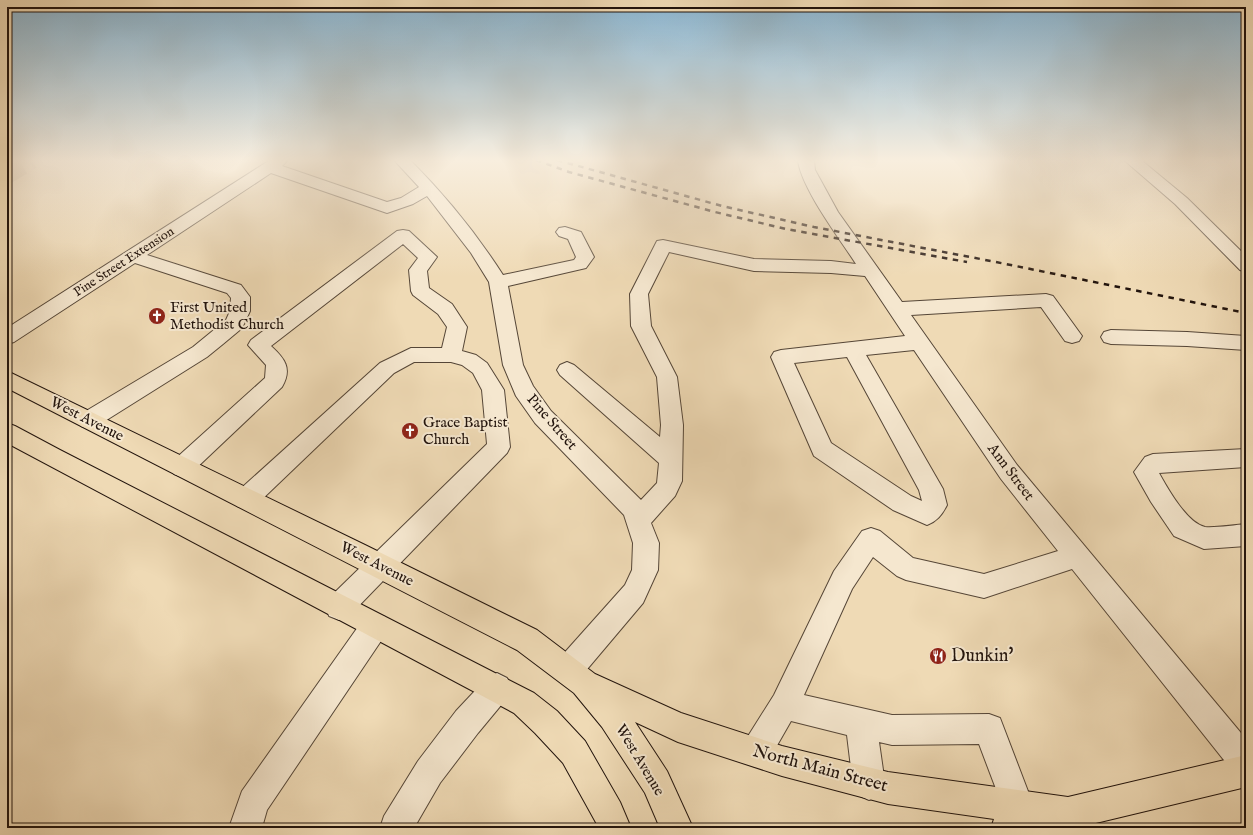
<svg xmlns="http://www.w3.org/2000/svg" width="1253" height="835" font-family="'IM FELL English',serif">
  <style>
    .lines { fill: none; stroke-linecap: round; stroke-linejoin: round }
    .minor-tunnel { stroke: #d0bc9c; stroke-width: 18; stroke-dasharray: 18 8; stroke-linecap: butt }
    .minor-casing { stroke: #554637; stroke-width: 2 }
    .major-casing { stroke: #22140d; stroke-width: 2 }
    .minor { fill: #f5e7cf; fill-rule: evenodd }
    .major { fill: #efdab5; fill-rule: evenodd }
    .rail { stroke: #22140d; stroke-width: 2.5; stroke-dasharray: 5.5 5.5; stroke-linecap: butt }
    .labels { text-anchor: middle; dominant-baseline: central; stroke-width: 4; stroke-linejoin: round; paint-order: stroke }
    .far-street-label { font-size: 13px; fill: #22140d; stroke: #f5e7cf }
    .poi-label { font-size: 15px; fill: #22140d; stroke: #f5e7cf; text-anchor: start }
    .street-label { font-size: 15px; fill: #22140d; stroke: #f5e7cf }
    .near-poi-label { font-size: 18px; fill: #22140d; stroke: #f5e7cf; text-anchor: start }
    .near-street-label { font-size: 18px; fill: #22140d; stroke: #f5e7cf }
  </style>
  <rect width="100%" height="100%" fill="#efdab5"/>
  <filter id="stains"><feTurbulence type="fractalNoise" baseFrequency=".005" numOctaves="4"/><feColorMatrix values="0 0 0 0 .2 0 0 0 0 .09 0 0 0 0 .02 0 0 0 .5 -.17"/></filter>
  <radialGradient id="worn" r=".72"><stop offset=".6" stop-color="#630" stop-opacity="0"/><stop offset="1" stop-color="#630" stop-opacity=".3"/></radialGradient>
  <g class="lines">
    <polyline class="minor-tunnel" points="7,175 32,160"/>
    <g class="minor-casing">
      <g id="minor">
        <path d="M270 160H288L282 166 387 202 401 198 419 187 394 160H410C445 195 476 233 503 275L574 260 576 257 568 239 559 236 556 232 559 228 565 227 581 232 594 257 586 268 508 286 523 365 533 386 551 411 641 500 657 483 659 463 560 375 557 370 560 365 567 362 574 365 660 437 661 425 657 377 631 326 630 294 657 241 663 240 754 259 831 261 856 264C840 239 801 188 798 160H814L815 170 838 212 902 302 1046 294 1053 296 1082 336 1079 341 1072 343 1065 341 1041 307 911 315 1017 465 1246 739V779L1235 774 1072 569 984 598 906 580 897 576 873 557 852 589 804 695 892 715 989 714 1000 718 1034 807 1029 818 1018 823 1007 818 979 744 892 745 879 742 885 784 880 795 869 800 858 795 853 784 847 735 791 721 767 763 756 767 745 763 741 752 745 741 774 695 834 571 862 531 871 528 880 531 913 558 984 574 1058 551 1001 479 914 350 866 355 943 489 947 505C942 515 937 521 927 525L893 510 814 456 771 357 774 352 781 350 905 336 865 276 831 273 754 271 669 252 648 294 651 326 677 377 683 425 682 481 675 496 651 523 659 543 658 570 643 603 578 680 568 684 558 680 554 670 558 660 625 585 632 570 633 543 624 515 535 423 516 396 503 365 489 282 471 253 427 196 413 204 387 213 271 173 147 255 241 285 250 297V311L244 324 241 329 223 344 207 357 97 426 89 429 81 426 78 420 81 414 193 347 226 320 230 311 231 298 227 293 135 263 14 342 7 344V328ZM847 357 919 490 922 501 911 496 831 443 794 363Z"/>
        <polygon points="1124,160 1141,160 1187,198 1246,256 1246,272 1240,270 1175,204"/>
        <path d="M403 230 409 231 437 257 427 271 429 288 452 304 467 327 462 351 476 355 487 363 504 390 510 447 507 453 349 616 339 620 329 616 326 607 329 598 487 444 482 390 473 373 462 365 451 362H414L394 373 255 506 246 509 237 506 234 499 237 492 380 363 411 348H442L447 327 438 314 413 295 411 291 409 270 418 258 403 244 271 346C284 358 293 368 282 387L190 474 182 477 174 474 170 467 174 460 265 378 266 365 248 345 251 340 397 231Z"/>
        <polygon points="1111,330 1187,332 1246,336 1246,350 1187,346 1111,344 1104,342 1101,337 1104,332"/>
        <path d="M1246 449V467L1159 473C1168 489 1187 523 1205 527 1214 528 1236 525 1246 524V546L1204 549 1174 536 1151 502 1134 472 1145 457 1153 454Z"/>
        <polygon points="375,613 385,617 389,626 385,635 267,810 263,824 264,828 231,828 230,825 242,791 365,617"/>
        <polygon points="497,673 507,678 512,688 507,698 478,733 440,783 414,828 380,828 384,816 418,761 456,711 487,678"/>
      </g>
    </g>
    <g class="major-casing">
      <g id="major">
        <polygon points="7,371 365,545 537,630 595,674 681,713 782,746 888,772 1068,797 1246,755 1246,787 1075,828 991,828 994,819 888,804 782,776 678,742 635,722 667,771 693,828 660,828 645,793 602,727 574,693 517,650 7,388"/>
        <polygon points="7,423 15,426 60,450 534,693 557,711 585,741 620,802 631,828 599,828 563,763 535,733 514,713 7,443"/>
      </g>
    </g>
    <use href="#minor" class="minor"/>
    <use href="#major" class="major"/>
    <g class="rail">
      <polyline points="536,160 569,172 715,212 786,229 967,262"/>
      <polyline points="557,160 722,206 814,227 996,262 1246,313"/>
    </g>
  </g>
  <linearGradient id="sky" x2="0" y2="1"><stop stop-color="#89b6d3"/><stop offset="0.58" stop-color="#f8eede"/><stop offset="1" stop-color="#f8eede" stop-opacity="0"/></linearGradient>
  <rect width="1253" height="277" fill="url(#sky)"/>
  <defs>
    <g id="church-disc" transform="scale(0.9)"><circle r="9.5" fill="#8f2418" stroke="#f5e7cf"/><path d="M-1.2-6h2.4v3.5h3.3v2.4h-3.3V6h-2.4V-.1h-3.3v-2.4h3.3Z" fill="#fff"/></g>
    <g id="restaurant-disc" transform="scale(0.9)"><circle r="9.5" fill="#8f2418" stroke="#f5e7cf"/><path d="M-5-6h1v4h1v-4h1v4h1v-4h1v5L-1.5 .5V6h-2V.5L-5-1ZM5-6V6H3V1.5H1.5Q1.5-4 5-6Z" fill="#fff"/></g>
  </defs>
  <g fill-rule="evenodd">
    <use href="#church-disc" x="157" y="316"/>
    <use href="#church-disc" x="410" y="431"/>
    <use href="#restaurant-disc" x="938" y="656"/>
  </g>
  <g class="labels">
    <g class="far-street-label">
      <text transform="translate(124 262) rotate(-33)">Pine Street Extension</text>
    </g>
    <g class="poi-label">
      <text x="170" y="307">First United<tspan x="170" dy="17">Methodist Church</tspan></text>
      <text x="423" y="422">Grace Baptist<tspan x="423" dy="17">Church</tspan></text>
    </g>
    <g class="street-label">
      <text transform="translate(87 419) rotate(27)">West Avenue</text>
      <text transform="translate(552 422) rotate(49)">Pine Street</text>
      <text transform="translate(1011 472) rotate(53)">Ann Street</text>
      <text transform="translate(377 564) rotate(27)">West Avenue</text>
      <text transform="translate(640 760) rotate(59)">West Avenue</text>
    </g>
    <g class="near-poi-label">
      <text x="951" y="656">Dunkin'</text>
    </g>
    <g class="near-street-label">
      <text transform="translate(820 769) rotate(15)">North Main Street</text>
    </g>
  </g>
  <rect width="1253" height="835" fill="none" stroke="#efdab5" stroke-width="24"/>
  <rect x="8" y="8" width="1237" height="819" fill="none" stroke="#22140d" stroke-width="2"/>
  <rect x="12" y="12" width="1229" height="811" fill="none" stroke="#22140d"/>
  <rect width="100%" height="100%" filter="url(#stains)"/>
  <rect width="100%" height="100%" fill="url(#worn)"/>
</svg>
